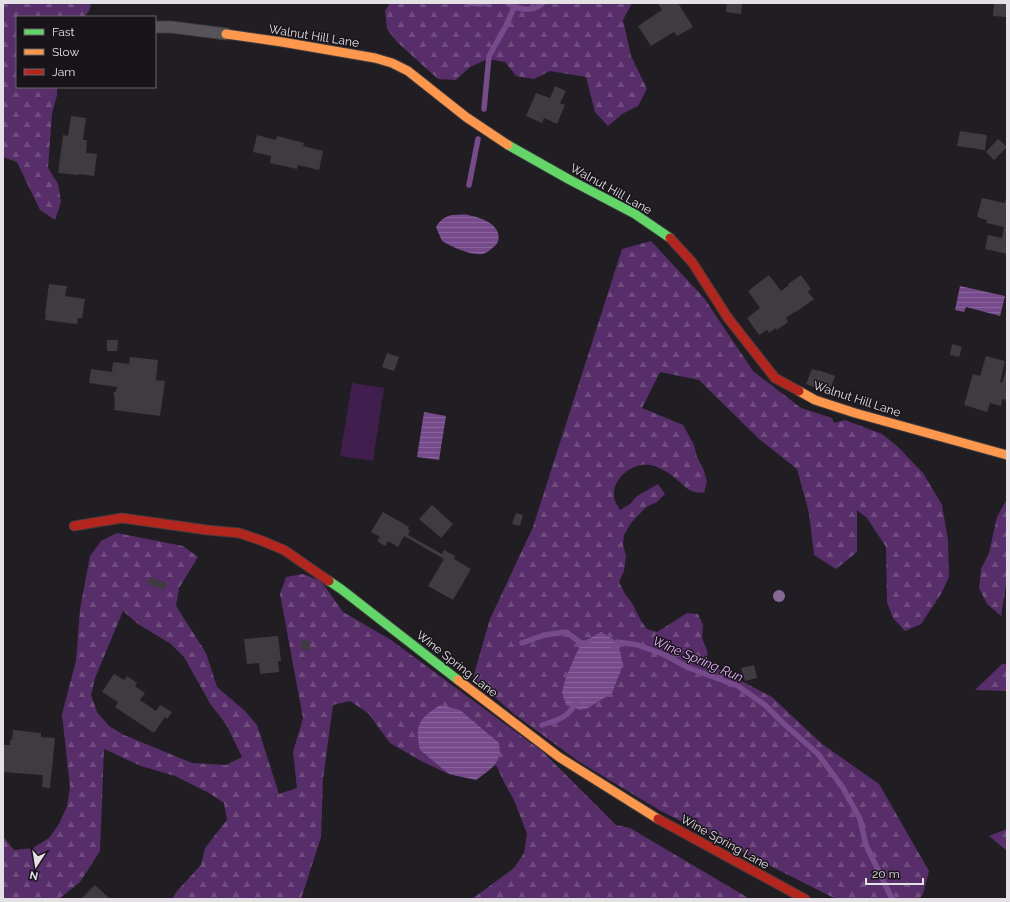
<svg xmlns="http://www.w3.org/2000/svg" width="1010" height="902" font-family="Raleway,sans-serif">
  <style>
    .grass { fill: #401e4e }
    .forest { fill: url(#forest-firs); fill-rule: evenodd }
    .water { fill: url(#water-rules) }
    .lines { fill: none; stroke-linecap: round; stroke-linejoin: round }
    .stream { stroke: #774b8b; stroke-width: 5.5 }
    .building { fill: #3e3c40 }
    .lane-casing { stroke: #3d3b3f; stroke-width: 13 }
    .fast-casing { stroke: #3d3b3f; stroke-width: 11 }
    .slow-casing { stroke: #3d3b3f; stroke-width: 11 }
    .jam-casing { stroke: #3d3b3f; stroke-width: 11 }
    .lane { stroke: #565458; stroke-width: 11 }
    .fast { stroke: #63d668; stroke-width: 9 }
    .slow { stroke: #ff974d; stroke-width: 9 }
    .jam { stroke: #b3261e; stroke-width: 9 }
    .tree { fill: #876996 }
    .labels { text-anchor: middle; dominant-baseline: central; stroke-width: 3; stroke-linejoin: round; paint-order: stroke }
    .street-label { font-size: 12px; fill: #e3e1e5; stroke: #18141a }
    .water-label { font-size: 13px; font-style: italic; fill: #e5b0fd; stroke: #18141a }
  </style>
  <defs>
    <pattern id="forest-firs" width="22" height="20" patternUnits="userSpaceOnUse"><rect width="22" height="20" fill="#582e6a"/><path d="M5 1l3.5 6h-7zM16 11l3.5 6h-7z" fill="#704c7f"/></pattern>
    <pattern id="water-rules" width="6" height="5" patternUnits="userSpaceOnUse"><rect width="6" height="5" fill="#774b8b"/><path d="M0 2.5h6" fill="none" stroke="#8a659b"/></pattern>
  </defs>
  <rect width="100%" height="100%" fill="#201e22"/>
  <polygon class="grass" points="352,383 384,388 373,461 340,456"/>
  <g class="forest">
    <polygon points="3,3 91,3 89,11 84,17 17,17 17,87 57,87 57,95 52,113 48,168 58,184 61,202 55,220 40,210 17,162 3,157"/>
    <polygon points="390,3 633,3 631,5 623,20 631,56 647,89 638,106 622,114 608,126 595,112 586,77 550,71 534,79 516,76 505,62 488,59 470,67 456,80 438,79 397,42 387,29 385,11"/>
    <path d="M651 241 704 298 753 371 801 408 832 418 834 423 845 420 882 434 897 446 923 473 942 505 948 540 949 577 941 594 921 624 905 631 893 618 887 602 886 547 867 518 857 510V552L836 569 814 555 809 513 797 469 759 439 699 380 660 372 642 408 683 425 694 445 697 457 703 468 707 481 704 493C700 492 695 493 692 491 688 490 683 485 680 482 672 475 662 468 651 465 634 461 612 478 614 496 614 501 618 506 620 510L630 504 637 496 658 484 665 494 657 502 646 507 631 523 624 535 623 545 626 556 624 571 619 582 625 594 632 603 641 621 647 629 657 632 687 613 698 614 703 625 702 638 707 650 709 664 772 697 822 744 879 784 929 871 923 894 919 899H836L659 810 578 761 514 714 473 678 490 619 533 527 622 249Z"/>
    <polygon points="1006,501 1007,501 1007,579 1001,616 987,604 979,588 981,569 989,553 997,517"/>
    <path d="M117 533 183 546 198 557 179 588 176 606 206 653 217 687 245 711 257 725 279 794 297 788 293 752 303 718 280 594 286 577 303 574 321 581 343 612 391 640 543 752 616 825 630 828 750 899H472L514 868 524 853 527 834 514 800 505 784 496 765 476 780 449 774 423 762 390 743 368 713 350 701 333 705 323 779 321 837 301 899H172L177 891 201 865 205 848 227 820 224 803 209 793 175 776 141 766 104 749 100 851 80 882 59 899H3V836L14 850 33 848 49 838 59 824 67 806 70 787 62 714 76 661 80 609 90 556 101 541ZM123 611 138 624 171 644 184 657 211 705 226 724 242 757 226 765 192 763 124 735 109 726 97 712 91 695 95 678Z"/>
    <polygon points="1002,664 1007,664 1007,691 975,690"/>
    <polygon points="1007,829 1007,851 989,836"/>
  </g>
  <g class="water">
    <path d="M452 215C457 215 463 214 468 215 478 217 495 222 498 233 500 241 497 245 491 249 487 253 483 255 477 254 465 253 453 247 442 241L436 227C440 220 444 217 452 215Z"/>
    <polygon points="960,286 1005,296 1000,316 966,307 964,312 955,310"/>
    <polygon points="424,412 446,416 439,460 417,457"/>
    <polygon points="601,632 618,642 623,665 612,693 588,708 580,710 566,705 562,692 566,677 581,643"/>
    <path d="M440 705 460 710 499 743C503 763 490 769 476 780L449 774 420 750C415 724 418 720 440 705Z"/>
  </g>
  <g class="lines">
    <g class="stream">
      <polyline points="469,3 482,4 485,3"/>
      <path d="M508 3C520 10 532 13 543 3"/>
      <polyline points="484,109 489,56 506,26 514,7"/>
      <polyline points="469,185 478,139"/>
      <polyline points="522,643 544,635 566,632 581,643 588,643"/>
      <polyline points="614,647 618,642 638,645 665,655 689,668 738,686 765,705 783,723 818,754 843,788 860,819 866,845 892,899"/>
      <path d="M542 725C560 719 566 719 577 702"/>
    </g>
  </g>
  <g class="building">
    <polygon points="658,3 678,3 693,27 677,36 674,32 651,46 638,26 662,10"/>
    <polygon points="727,3 742,4 741,14 726,12"/>
    <polygon points="994,3 1007,3 1007,17 993,16"/>
    <polygon points="555,86 566,91 560,103 565,105 557,124 544,118 542,123 526,116 536,93 550,98"/>
    <polygon points="71,116 86,118 83,140 87,140 86,153 97,154 94,176 79,174 79,175 58,173 63,135 68,136"/>
    <polygon points="960,131 987,135 985,150 957,146"/>
    <polygon points="257,135 276,140 277,136 304,143 303,146 323,151 319,170 298,165 297,169 270,163 271,156 253,152"/>
    <polygon points="998,139 1007,147 994,160 986,152"/>
    <polygon points="1006,197 1007,197 1007,254 985,249 988,235 1002,238 1004,227 986,223 987,220 977,217 982,198 1005,203"/>
    <polygon points="769,275 781,291 789,285 788,284 801,275 811,289 808,292 814,299 796,312 796,311 786,318 788,322 777,330 776,328 769,333 767,330 759,335 747,318 760,308 748,291"/>
    <polygon points="49,284 67,286 65,296 85,299 82,318 78,318 77,324 45,320 46,314 45,314"/>
    <polygon points="107,340 118,340 117,351 107,351"/>
    <polygon points="952,344 962,347 959,357 950,355"/>
    <polygon points="387,353 399,357 394,371 382,367"/>
    <polygon points="986,356 1005,361 1000,382 1002,383 1007,368 1007,400 1002,399 1001,406 990,403 987,412 964,405 973,374 980,376"/>
    <polygon points="130,357 158,360 156,380 154,380 165,381 160,416 114,410 115,398 114,397 114,392 116,392 117,387 89,383 91,369 112,372 113,362 129,364"/>
    <polygon points="812,369 817,371 818,370 835,376 829,393 806,384"/>
    <polygon points="432,505 453,524 441,538 419,519"/>
    <polygon points="383,512 409,527 408,529 410,531 408,535 442,554 444,550 455,556 454,559 471,569 453,600 428,586 444,559 404,536 398,547 388,541 385,546 377,541 380,537 371,532"/>
    <polygon points="516,513 523,515 520,526 512,524"/>
    <polygon points="150,577 167,583 164,590 147,584"/>
    <polygon points="278,636 281,661 278,661 279,672 260,674 259,663 247,664 244,639"/>
    <polygon points="309,640 310,650 302,650 301,641"/>
    <polygon points="754,665 757,678 745,681 741,668"/>
    <polygon points="114,674 124,680 127,676 137,683 135,686 145,693 140,700 156,711 160,705 172,712 167,719 165,717 154,733 115,707 118,702 102,692"/>
    <polygon points="13,730 41,733 41,737 55,738 50,788 42,787 43,775 3,772 3,745 10,745 10,740 12,740"/>
    <polygon points="95,885 110,899 81,899"/>
  </g>
  <g class="lines">
    <g class="lane-casing">
      <polyline id="lane" points="155,27 171,27 226,34"/>
    </g>
    <g class="fast-casing">
      <g id="fast">
        <polyline points="508,145 570,180 635,214 670,238"/>
        <polyline points="329,581 341,589 458,680"/>
      </g>
    </g>
    <g class="slow-casing">
      <g id="slow">
        <polyline points="226,34 282,42 375,58 392,63 408,71 466,117 508,145"/>
        <polyline points="799,391 815,400 855,413 1007,455"/>
        <polyline points="458,680 559,757 658,819"/>
      </g>
    </g>
    <g class="jam-casing">
      <g id="jam">
        <polyline points="670,238 692,262 728,318 775,378 799,391"/>
        <polyline points="74,526 122,518 207,530 239,533 260,540 284,550 329,581"/>
        <polyline points="658,819 805,899"/>
      </g>
    </g>
    <use href="#lane" class="lane"/>
    <use href="#fast" class="fast"/>
    <use href="#slow" class="slow"/>
    <use href="#jam" class="jam"/>
  </g>
  <circle class="tree" cx="779" cy="596" r="6"/>
  <g class="labels">
    <g class="street-label">
      <text transform="translate(314 36) rotate(9)">Walnut Hill Lane</text>
      <text transform="translate(611 189) rotate(29)">Walnut Hill Lane</text>
      <text transform="translate(857 399) rotate(18)">Walnut Hill Lane</text>
      <text transform="translate(457 664) rotate(38)">Wine Spring Lane</text>
      <text transform="translate(725 842) rotate(29)">Wine Spring Lane</text>
    </g>
    <g class="water-label">
      <text transform="translate(698 659) rotate(23)">Wine Spring Run</text>
    </g>
  </g>
  <rect width="1010" height="902" fill="none" stroke="#e3e1e5" stroke-width="8"/>
  <rect x="16" y="16" width="140" height="72" fill="#18141a" stroke="#69666b"/>
  <rect x="24" y="29" width="20" height="6" fill="#63d668" stroke="#69666b"/>
  <text x="52" y="36" font-size="12" fill="#e3e1e5">Fast</text>
  <rect x="24" y="49" width="20" height="6" fill="#ff974d" stroke="#69666b"/>
  <text x="52" y="56" font-size="12" fill="#e3e1e5">Slow</text>
  <rect x="24" y="69" width="20" height="6" fill="#b3261e" stroke="#69666b"/>
  <text x="52" y="76" font-size="12" fill="#e3e1e5">Jam</text>
  <g transform="translate(36 866) rotate(192)" stroke="#18141a" stroke-width="3" paint-order="stroke">
  <path d="M0-3L7 15L0 10L-7 15Z" fill="#e3e1e5"/>
  <text y="-6" font-size="11" font-weight="bold" text-anchor="middle" fill="#e3e1e5">N</text>
  </g>
  <path d="M866 878v6h57v-6" fill="none" stroke="#e3e1e5" stroke-width="2"/>
  <text x="872" y="878" font-size="12" fill="#e3e1e5" stroke="#18141a" stroke-width="3" paint-order="stroke">20 m</text>
</svg>
